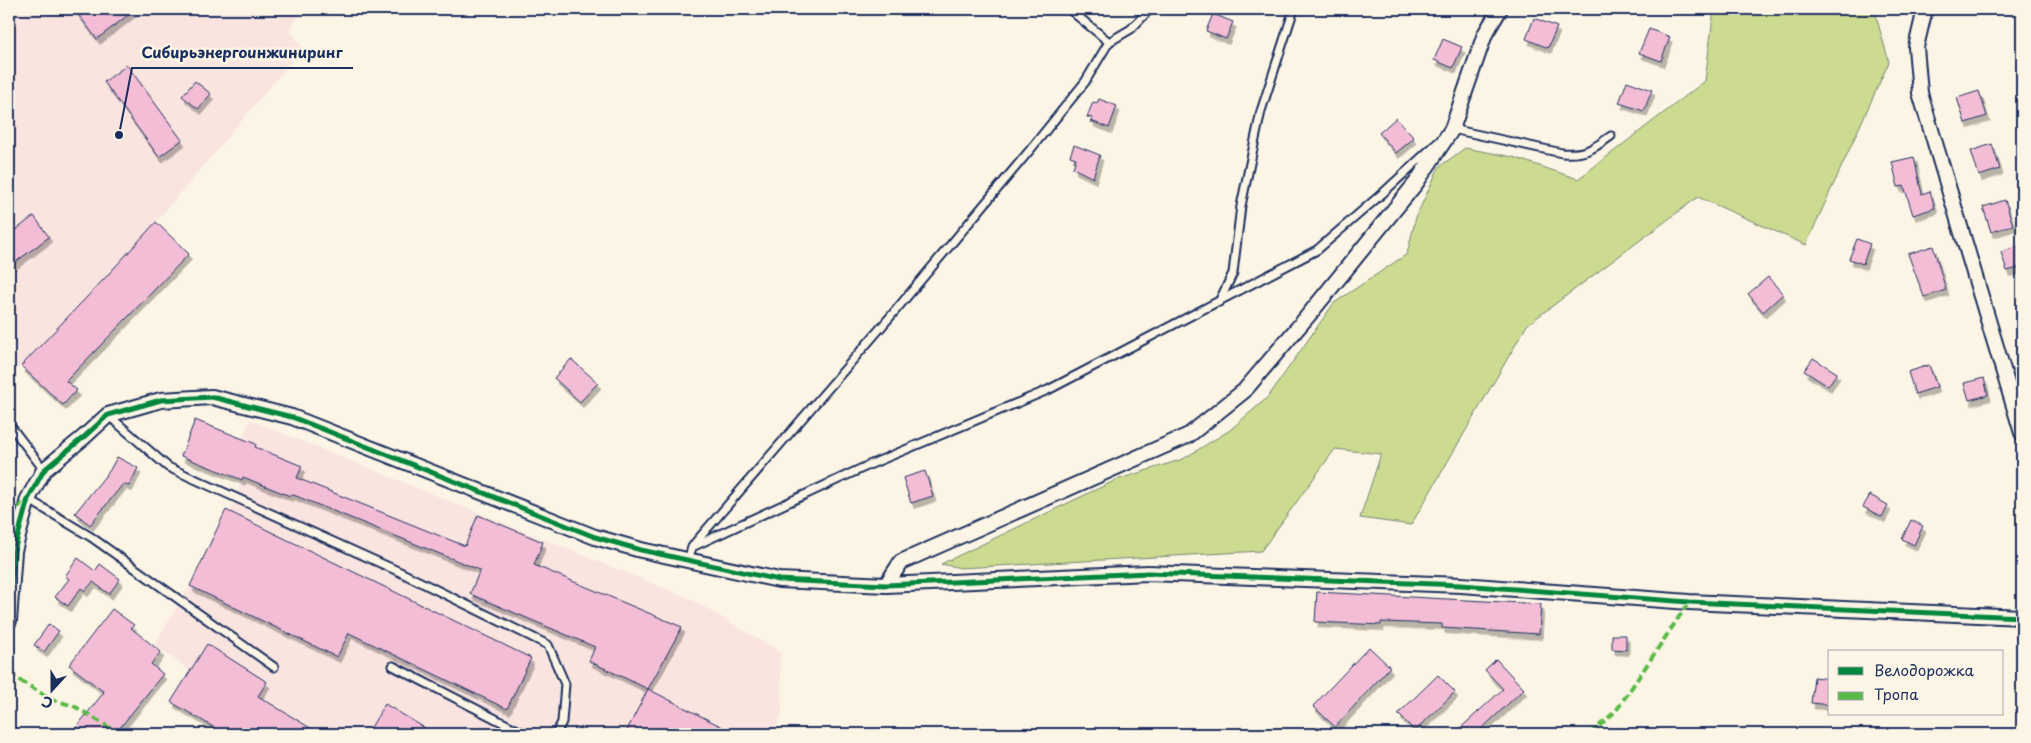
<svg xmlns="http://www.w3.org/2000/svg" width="2031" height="743" font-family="'Playpen Sans',sans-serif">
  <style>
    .built { fill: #f9e4e0 }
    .green { fill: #ccdb8f; stroke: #748576 }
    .building { fill: #f3bdd6; stroke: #1b2f5e; filter: url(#shadow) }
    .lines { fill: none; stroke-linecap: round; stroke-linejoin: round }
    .service-casing { stroke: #1b2f5e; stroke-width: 11 }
    .minor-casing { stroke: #1b2f5e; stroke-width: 18 }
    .service { stroke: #fcf5e5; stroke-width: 7 }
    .minor { stroke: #fcf5e5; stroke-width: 14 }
    .quiet { stroke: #58b947; stroke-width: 4; stroke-dasharray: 8 4; stroke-linecap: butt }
    .cycleway-casing { stroke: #fcf5e5; stroke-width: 8 }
    .cycleway { stroke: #00873e; stroke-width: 5 }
    .leader { fill: none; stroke: #1b2f5e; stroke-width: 2 }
    .callout-dot { fill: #1b2f5e; stroke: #fcf5e5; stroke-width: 2 }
    .callout-label { font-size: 15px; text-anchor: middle; font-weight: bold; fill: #1b2f5e; stroke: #fcf5e5; stroke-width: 5; stroke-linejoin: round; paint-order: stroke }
  </style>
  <defs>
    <filter id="shadow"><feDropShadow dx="3" dy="5.5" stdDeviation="0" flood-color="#0004"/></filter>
  </defs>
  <rect width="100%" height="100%" fill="#fcf5e5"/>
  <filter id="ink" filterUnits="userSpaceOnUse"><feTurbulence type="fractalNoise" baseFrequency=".02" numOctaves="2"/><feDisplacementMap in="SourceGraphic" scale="10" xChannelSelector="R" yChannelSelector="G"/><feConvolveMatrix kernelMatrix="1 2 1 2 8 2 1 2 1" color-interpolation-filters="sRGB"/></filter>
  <g filter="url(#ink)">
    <g class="built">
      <polygon points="9,9 302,9 290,31 303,48 156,222 105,278 9,378"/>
      <polygon points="195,420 242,438 250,420 691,599 780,652 782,714 772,734 291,734 190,671 154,645 190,586 226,510 230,512 242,480 181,456"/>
    </g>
    <polygon class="green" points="1714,9 1874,9 1889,62 1806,245 1698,197 1527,325 1411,525 1360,518 1381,454 1335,449 1261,551 961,568 941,564 1116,480 1183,459 1230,430 1268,397 1334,303 1407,254 1416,217 1439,167 1465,148 1513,157 1578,179 1705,81"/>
    <g class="building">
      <polygon points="74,9 136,9 97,39"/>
      <polygon points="1213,14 1233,22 1226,39 1206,31"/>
      <polygon points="1534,18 1557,27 1548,48 1526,39"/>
      <polygon points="1649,29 1670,37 1661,61 1639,53"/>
      <polygon points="1443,39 1462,47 1453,68 1434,60"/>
      <polygon points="127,65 182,140 159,157 104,82"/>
      <polygon points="195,81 211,94 198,109 182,96"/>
      <polygon points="1627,81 1652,90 1644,111 1619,103"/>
      <polygon points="1979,91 1987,116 1965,123 1957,98"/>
      <polygon points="1099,99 1117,106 1109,128 1091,121 1092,118 1087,117 1093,102 1097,103"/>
      <polygon points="1396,118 1414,138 1396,153 1379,133"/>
      <polygon points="1992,144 2000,169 1979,176 1971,151"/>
      <polygon points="1074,145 1100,155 1093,178 1073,168 1076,158 1070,156"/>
      <polygon points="1914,157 1922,194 1930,191 1935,208 1913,215 1904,186 1898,187 1892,162"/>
      <polygon points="2005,200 2013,225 1991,232 1983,207"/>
      <polygon points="34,216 49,237 9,267 9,235"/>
      <polygon points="156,222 189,254 66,381 77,390 63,405 21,366 105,278"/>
      <polygon points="1857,239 1870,244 1863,264 1849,259"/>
      <polygon points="2022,245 2022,267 2007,271 2001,252"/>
      <polygon points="1933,246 1946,290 1924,297 1908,254"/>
      <polygon points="1768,277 1783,294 1763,312 1748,294"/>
      <polygon points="1813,358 1837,373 1828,386 1804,371"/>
      <polygon points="571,359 598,383 580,402 554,378"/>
      <polygon points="1929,365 1937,387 1915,394 1908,372"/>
      <polygon points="1984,378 1988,395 1969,400 1964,383"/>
      <polygon points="195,420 256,444 255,447 302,466 297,478 465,546 478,515 543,542 534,565 682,627 648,689 589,661 595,647 470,594 480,570 291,494 290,496 243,477 242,480 181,456"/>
      <polygon points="117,457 138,468 129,486 123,484 90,525 75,513 110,470"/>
      <polygon points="925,471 933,496 911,503 903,478"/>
      <polygon points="1870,495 1888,505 1882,517 1863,507"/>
      <polygon points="226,510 531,658 507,709 349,633 337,657 190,586"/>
      <polygon points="1911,520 1923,526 1914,545 1902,539"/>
      <polygon points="78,558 95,571 100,564 120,579 109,594 93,582 85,591 81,588 68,606 55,597 69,579 65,576"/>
      <polygon points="1317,592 1541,604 1539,634 1442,628 1442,624 1381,622 1381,625 1315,622"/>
      <polygon points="112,609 134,625 131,628 161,652 151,664 163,674 115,734 71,734 104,692 69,665"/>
      <polygon points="49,624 59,631 44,652 34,645"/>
      <polygon points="1612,635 1626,635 1626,650 1612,649"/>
      <polygon points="207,644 267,682 258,696 320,734 225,734 171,702"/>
      <polygon points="1369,647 1390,667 1335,727 1313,706"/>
      <polygon points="1496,659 1524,689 1476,734 1454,734 1503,689 1485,670"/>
      <polygon points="1438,675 1455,692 1415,731 1398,714"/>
      <polygon points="1814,677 1830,679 1830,705 1811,703"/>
      <polygon points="648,689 736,734 625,734"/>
      <polygon points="385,704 435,734 367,734"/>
    </g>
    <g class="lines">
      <g class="service-casing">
        <g id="service">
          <polyline points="1069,9 1109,42 1131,29 1150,9"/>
          <path d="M1450 131 1452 129 1562 153C1585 155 1593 149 1611 136"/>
          <polyline points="1219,302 1233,273 1241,206 1261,111 1294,9"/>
          <polyline points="108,415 168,467 400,572 548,645 565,684 562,722 556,734"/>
          <polyline points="9,424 44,470"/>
          <polyline points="28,499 91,537 274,667"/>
          <polyline points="694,544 890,317 1030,150 1085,82 1109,42"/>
          <polyline points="688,561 692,547 869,465 1048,390 1317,250 1384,192 1437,143"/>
          <polyline points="393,666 525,734"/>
        </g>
      </g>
      <g class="minor-casing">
        <g id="minor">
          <polyline points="1925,9 1916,47 1920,93 2022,433"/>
          <polyline points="886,585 901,562 1189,435 1244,391 1307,317 1416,183 1452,129 1485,34 1500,9"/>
          <polyline points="9,621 14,551 28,499 44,470 84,437 108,415 161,400 212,397 292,417 595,537 641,550 779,580 886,585 1148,573 1461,585 1689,602 2022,617"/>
        </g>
      </g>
      <use href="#service" class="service"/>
      <use href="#minor" class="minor"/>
      <g class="quiet">
        <polyline points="9,514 27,500"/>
        <polyline points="9,674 53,700 74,706 120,734"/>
        <polyline points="1590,734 1616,711 1689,602"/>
      </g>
      <g class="cycleway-casing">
        <polyline id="cycleway" points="9,621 14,551 28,499 44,470 84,437 108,415 161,400 212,397 292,417 595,537 641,550 779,580 886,585 1148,573 1461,585 1689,602 2022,617"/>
      </g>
      <use href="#cycleway" class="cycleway"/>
    </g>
  </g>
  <path class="leader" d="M119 135L132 68H353"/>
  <circle class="callout-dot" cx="119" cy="135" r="5"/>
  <g class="callout-label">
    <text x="242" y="58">Сибирьэнергоинжиниринг</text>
  </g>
  <rect width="2031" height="743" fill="none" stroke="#fcf5e5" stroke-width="30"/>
  <rect x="15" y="15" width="2001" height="713" fill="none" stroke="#1b2f5e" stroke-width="2" filter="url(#ink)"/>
  <rect x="1828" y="650" width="175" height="65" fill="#fcf5e5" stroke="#a2a6af"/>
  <rect x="1838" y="667" width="25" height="8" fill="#00873e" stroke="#a2a6af"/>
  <text x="1874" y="676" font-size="15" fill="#1b2f5e">Велодорожка</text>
  <rect x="1838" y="692" width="25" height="8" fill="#58b947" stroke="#a2a6af"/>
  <text x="1874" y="700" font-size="15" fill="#1b2f5e">Тропа</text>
  <g transform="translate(52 690) rotate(201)" stroke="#fcf5e5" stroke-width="4" paint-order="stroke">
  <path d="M0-4L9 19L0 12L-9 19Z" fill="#1b2f5e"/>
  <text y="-8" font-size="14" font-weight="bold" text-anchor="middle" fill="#1b2f5e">С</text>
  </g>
</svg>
